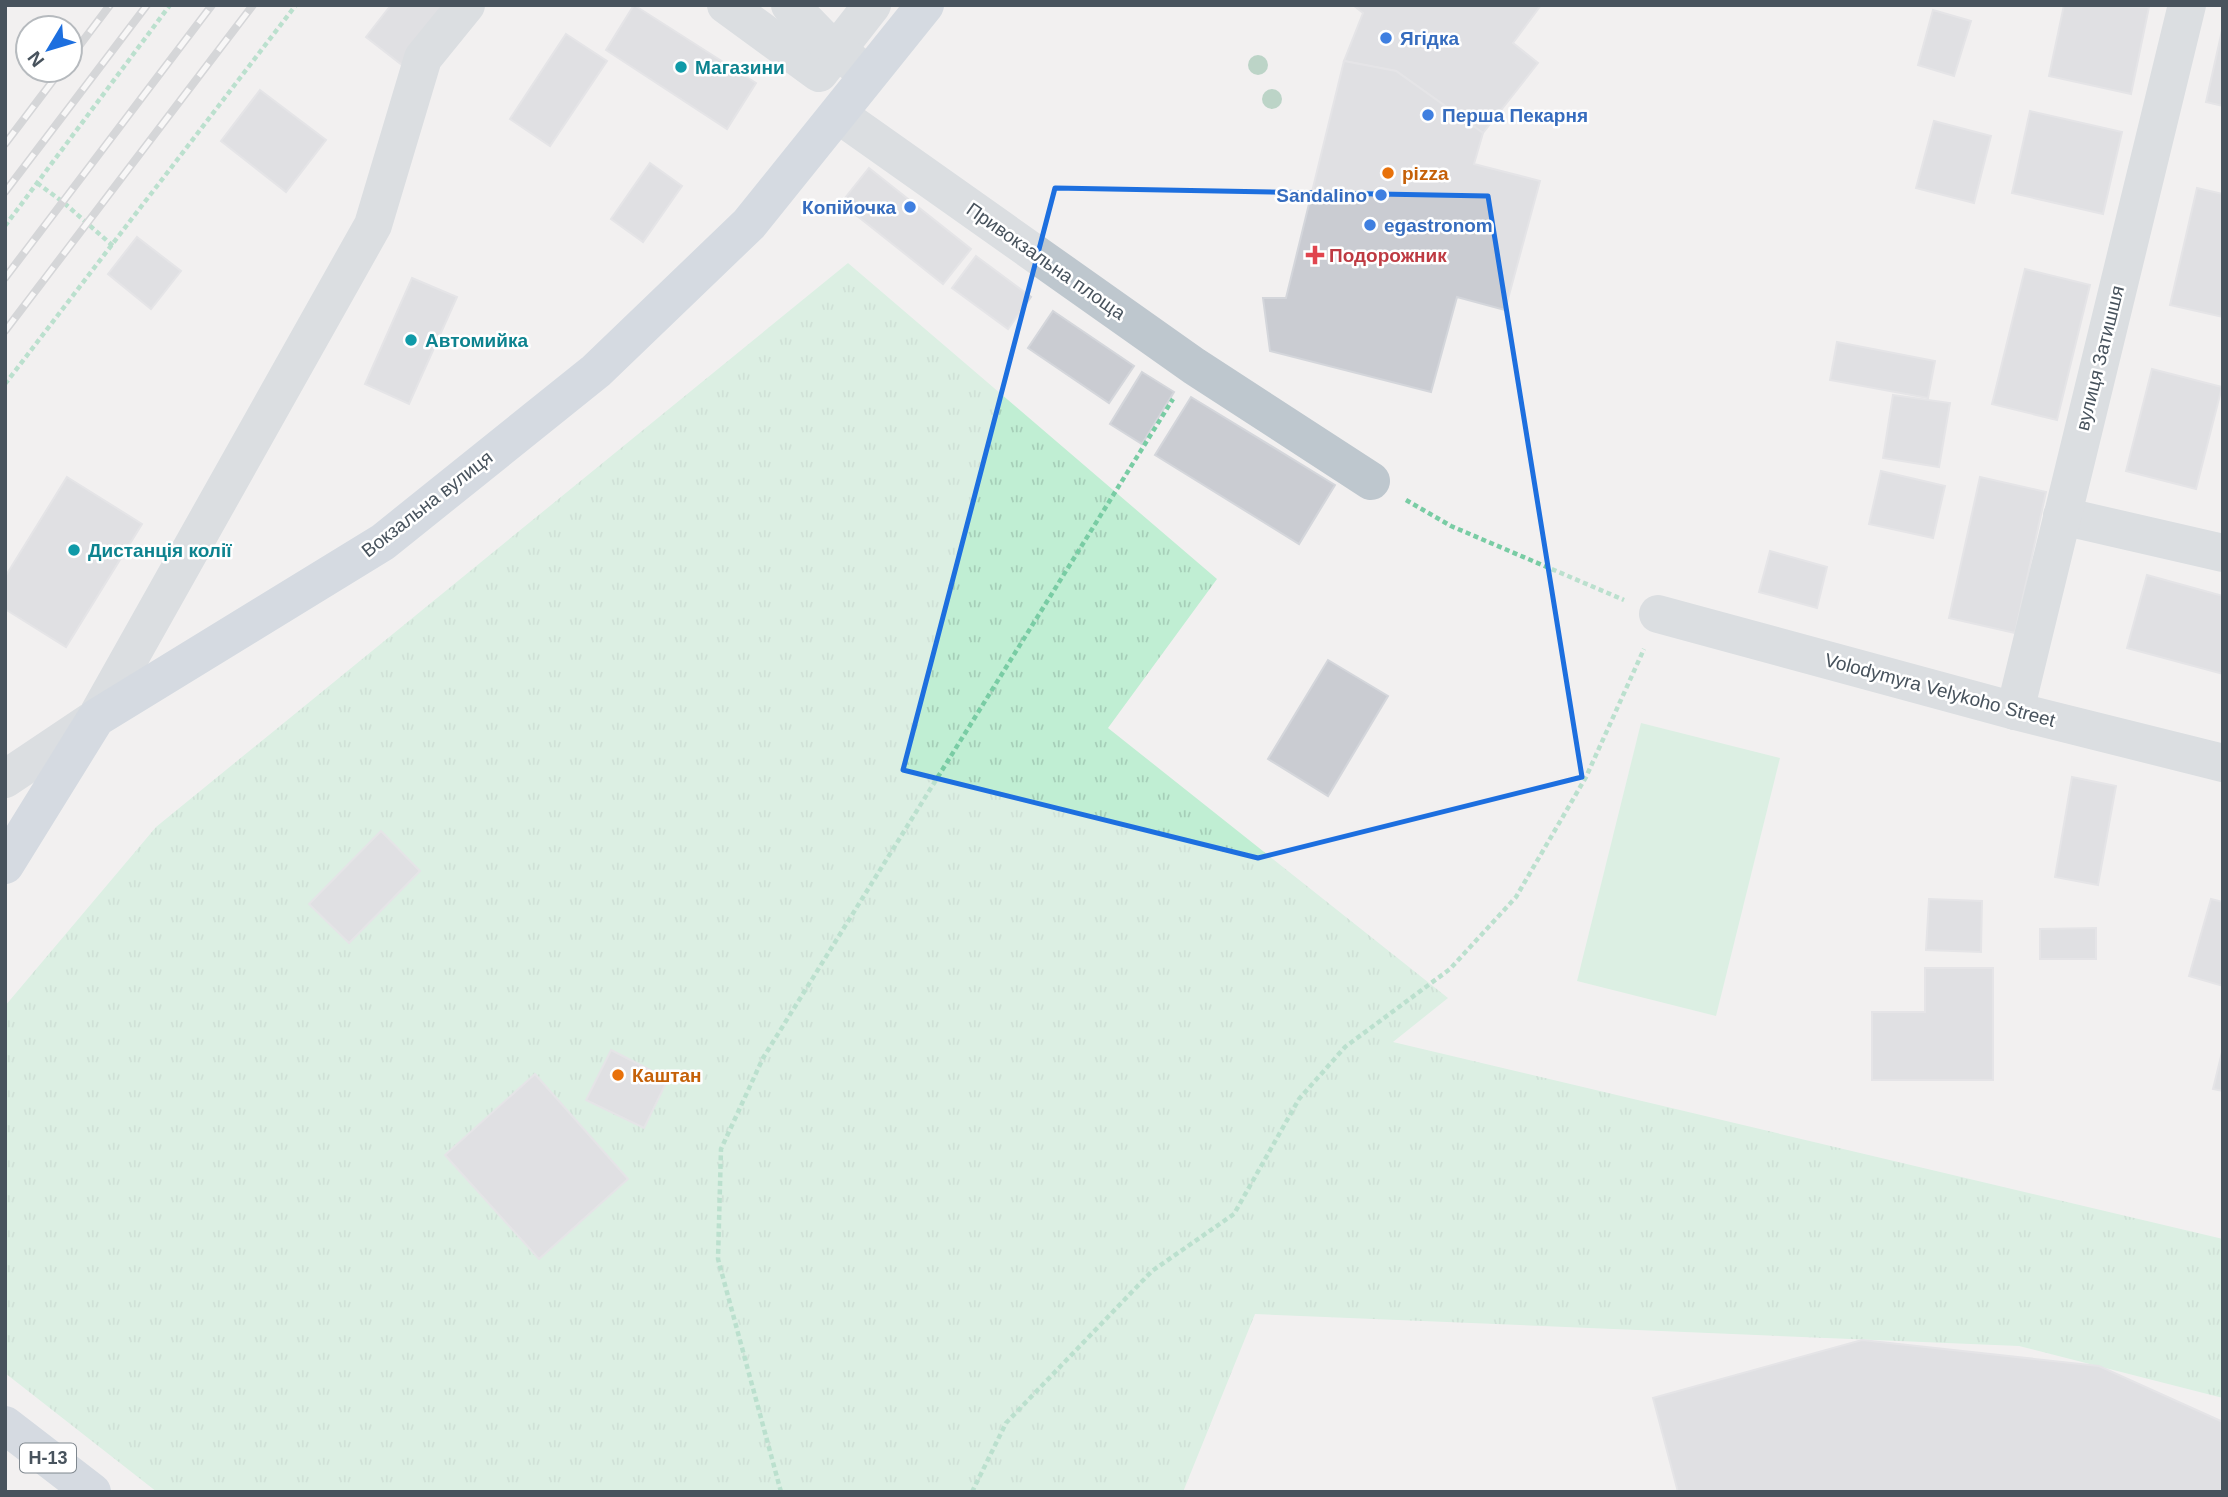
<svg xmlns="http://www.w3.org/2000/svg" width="2228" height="1497" font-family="Arial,sans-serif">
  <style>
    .park { fill: url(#park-tufts) }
    .garden { fill: #c0eed3 }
    .building { fill: #caccd2; stroke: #d4d6db; stroke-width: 2 }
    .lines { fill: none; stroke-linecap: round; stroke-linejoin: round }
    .path { stroke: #79cca4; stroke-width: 4.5; stroke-dasharray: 5 3.5; stroke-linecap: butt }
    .minor { stroke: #bec7ce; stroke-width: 38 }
    .major { stroke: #b1bfce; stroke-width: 38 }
    .rail-casing { stroke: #b2b5ba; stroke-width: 8 }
    .rail { stroke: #fff; stroke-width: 5; stroke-dasharray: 16; stroke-linecap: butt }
    .tree { fill: #7bb196 }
    .marked { fill: none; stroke: #1d6fdf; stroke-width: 5; stroke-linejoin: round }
    .shop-dot { fill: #3f7fe0; stroke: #fff; stroke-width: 2.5 }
    .culture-dot { fill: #0f9aa8; stroke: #fff; stroke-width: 2.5 }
    .food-dot { fill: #e8710a; stroke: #fff; stroke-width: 2.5 }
    .health-dot { fill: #e0444e; stroke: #fff; stroke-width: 2.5 }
    .labels { text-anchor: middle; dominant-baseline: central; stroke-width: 5; stroke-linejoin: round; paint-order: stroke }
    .shield { fill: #fff; stroke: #7f878e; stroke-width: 2 }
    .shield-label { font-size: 18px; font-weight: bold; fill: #48535d }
    .shop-label { font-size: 19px; font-weight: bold; fill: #366cbe; stroke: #fff; text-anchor: start }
    .culture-label { font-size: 19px; font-weight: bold; fill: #0d838f; stroke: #fff; text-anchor: start }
    .food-label { font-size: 19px; font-weight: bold; fill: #c56008; stroke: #fff; text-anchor: start }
    .health-label { font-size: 19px; font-weight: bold; fill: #be3a42; stroke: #fff; text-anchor: start }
    .street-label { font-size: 19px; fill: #48535d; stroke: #fff }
  </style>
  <defs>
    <pattern id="park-tufts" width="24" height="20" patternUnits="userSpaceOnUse" patternTransform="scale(1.75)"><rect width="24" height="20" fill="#c0eed3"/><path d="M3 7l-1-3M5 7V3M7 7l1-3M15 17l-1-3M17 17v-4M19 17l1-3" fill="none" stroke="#a6ceb8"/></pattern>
  </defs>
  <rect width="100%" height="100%" fill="#f2f0f0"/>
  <polygon class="park" points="848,263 1217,579 1108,728 1448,998 1393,1042 2223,1239 2223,1398 2019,1346 1255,1314 1183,1492 157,1492 5,1373 5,1006 156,827"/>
  <polygon class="garden" points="1641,723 1780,758 1716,1016 1577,981"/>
  <g class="building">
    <polygon points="391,5 459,5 411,72 366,37"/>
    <polygon points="634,5 756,83 727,129 606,50"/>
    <polygon points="1353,5 1541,5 1513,43 1538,63 1483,133 1396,71 1344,61 1363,13"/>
    <polygon points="2064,5 2149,7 2131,94 2049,76"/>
    <polygon points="1933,10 1971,21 1954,76 1918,65"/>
    <polygon points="2223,26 2223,106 2206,102"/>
    <polygon points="566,34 607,61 550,146 510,119"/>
    <polygon points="1344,61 1396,71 1483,133 1474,164 1540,181 1505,310 1457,297 1431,392 1270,351 1263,298 1286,298"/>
    <polygon points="260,90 326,140 286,192 221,141"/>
    <polygon points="2030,111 2122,132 2103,214 2012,193"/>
    <polygon points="1934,121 1991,136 1974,203 1916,188"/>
    <polygon points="650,163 682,186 643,242 611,219"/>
    <polygon points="869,168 971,249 943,284 841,203"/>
    <polygon points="2197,188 2223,194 2223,317 2170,305"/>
    <polygon points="137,237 181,271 151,309 108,274"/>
    <polygon points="976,256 1031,297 1008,329 952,288"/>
    <polygon points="2025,269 2090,285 2057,420 1992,404"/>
    <polygon points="412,278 457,297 409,404 365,384"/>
    <polygon points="1053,311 1134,366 1109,403 1028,348"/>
    <polygon points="1837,342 1935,361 1928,398 1830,380"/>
    <polygon points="2152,369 2222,387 2196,489 2126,471"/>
    <polygon points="1142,372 1174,392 1142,444 1110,424"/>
    <polygon points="1893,395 1950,403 1939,467 1883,458"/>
    <polygon points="1191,397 1335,485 1299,544 1155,455"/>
    <polygon points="1881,471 1945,486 1933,538 1869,524"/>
    <polygon points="67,477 142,524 66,647 5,609 5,577"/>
    <polygon points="1980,477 2046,492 2015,633 1949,618"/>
    <polygon points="1770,551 1827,567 1817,608 1759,592"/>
    <polygon points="2147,575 2223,596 2223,674 2127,648"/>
    <polygon points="1328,660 1388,696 1328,796 1268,759"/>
    <polygon points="2072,777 2116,786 2098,885 2055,877"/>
    <polygon points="381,831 420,871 349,943 309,904"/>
    <polygon points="1929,899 1982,901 1981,952 1926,950"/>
    <polygon points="2211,899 2223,902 2223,986 2189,976"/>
    <polygon points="2096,928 2096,959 2040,959 2040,929"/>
    <polygon points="1925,968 1993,968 1993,1080 1872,1080 1872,1012 1925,1012"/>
    <polygon points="2223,1048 2223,1091 2213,1089"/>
    <polygon points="611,1050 668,1079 644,1128 586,1100"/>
    <polygon points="535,1074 628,1179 539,1259 445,1155"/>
    <polygon points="1862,1340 2099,1366 2223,1422 2223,1492 1678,1492 1653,1398"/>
  </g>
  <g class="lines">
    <g class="path">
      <polyline points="37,183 63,202 113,246"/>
      <polyline points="5,226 170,5"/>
      <polyline points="5,384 296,5"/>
      <polyline points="1406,500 1451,526 1624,600"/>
      <polyline points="781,1492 718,1259 721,1149 763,1058 1173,399"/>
      <polyline points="972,1492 1006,1423 1152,1271 1234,1214 1299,1099 1345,1047 1450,969 1516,897 1586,777 1644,649"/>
    </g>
    <g class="minor">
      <polyline points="726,5 819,73 872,5"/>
      <polyline points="790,5 820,36 857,66"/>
      <polyline points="839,115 1194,366 1371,481"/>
      <polyline points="2062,516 2223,553"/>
      <polyline points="1658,614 2015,711 2223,763"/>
      <polyline points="2015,711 2187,5"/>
      <polyline points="5,779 96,718 373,225 423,58 466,5"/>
    </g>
    <g class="major">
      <polyline points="5,865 96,718 383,542 596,371 749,224 925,5"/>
      <polyline points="5,1425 92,1492"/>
    </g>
    <g class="rail-casing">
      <g id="rail">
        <polyline points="70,58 110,5"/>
        <polyline points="5,144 61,70"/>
        <polyline points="5,192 147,5"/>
        <polyline points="5,278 212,5"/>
        <polyline points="5,331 253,5"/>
      </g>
    </g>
    <use href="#rail" class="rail"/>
  </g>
  <g class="tree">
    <circle cx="1258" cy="65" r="10"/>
    <circle cx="1272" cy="99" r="10"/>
  </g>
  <path d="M0 0H2228V1497H0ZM1055 188 1488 196 1582 777 1258 858 903 770Z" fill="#f2f0f0" fill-opacity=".55" fill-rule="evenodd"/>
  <path class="marked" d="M1055 188 1488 196 1582 777 1258 858 903 770Z"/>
  <g class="shop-dot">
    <circle cx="1386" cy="38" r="7"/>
    <circle cx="1428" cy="115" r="7"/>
    <circle cx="1381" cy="195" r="7"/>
    <circle cx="910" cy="207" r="7"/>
    <circle cx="1370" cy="225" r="7"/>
  </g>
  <g class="culture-dot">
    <circle cx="681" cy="67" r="7"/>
    <circle cx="411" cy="340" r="7"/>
    <circle cx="74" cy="550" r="7"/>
  </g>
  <g class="food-dot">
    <circle cx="1388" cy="173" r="7"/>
    <circle cx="618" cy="1075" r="7"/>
  </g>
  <path class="health-dot" d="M1311.5 244.5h7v7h7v7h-7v7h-7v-7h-7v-7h7z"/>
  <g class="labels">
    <rect class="shield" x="20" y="1443.5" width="56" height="29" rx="5"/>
    <g class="shield-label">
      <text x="48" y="1458">Н-13</text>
    </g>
    <g class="shop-label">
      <text x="1400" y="38">Ягідка</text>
      <text x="1442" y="115">Перша Пекарня</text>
      <text x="1367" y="195" text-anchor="end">Sandalino</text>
      <text x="896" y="207" text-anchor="end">Копійочка</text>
      <text x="1384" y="225">egastronom</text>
    </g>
    <g class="culture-label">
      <text x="695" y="67">Магазини</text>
      <text x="425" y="340">Автомийка</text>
      <text x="88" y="550">Дистанція колії</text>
    </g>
    <g class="food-label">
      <text x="1402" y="173">pizza</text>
      <text x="632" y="1075">Каштан</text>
    </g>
    <g class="health-label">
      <text x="1329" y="255">Подорожник</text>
    </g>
    <g class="street-label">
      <text transform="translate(1046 261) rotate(35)">Привокзальна площа</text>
      <text transform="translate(2100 358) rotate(-76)">вулиця Затишшя</text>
      <text transform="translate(427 504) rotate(-38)">Вокзальна вулиця</text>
      <text transform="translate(1940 690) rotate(15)">Volodymyra Velykoho Street</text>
    </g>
  </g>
  <rect width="2228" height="1497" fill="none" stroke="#48535d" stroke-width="14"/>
  <g transform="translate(49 49) rotate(232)"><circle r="33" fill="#ffffff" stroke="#b6babe" stroke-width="2"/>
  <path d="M0-5L12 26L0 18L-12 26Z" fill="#1d6fdf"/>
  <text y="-10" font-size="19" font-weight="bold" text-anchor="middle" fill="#48535d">N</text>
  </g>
</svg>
